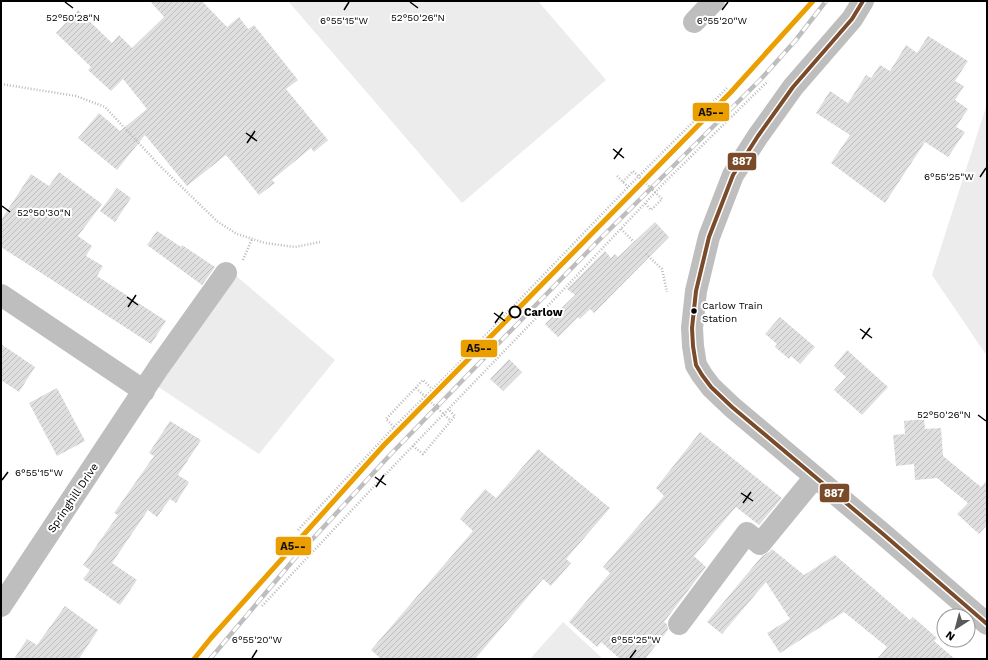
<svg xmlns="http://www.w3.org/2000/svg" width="988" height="660" font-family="'Work Sans',sans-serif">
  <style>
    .green { fill: #ececec }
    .building { fill: url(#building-hatch) }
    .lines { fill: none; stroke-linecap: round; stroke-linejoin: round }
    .path { stroke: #b9b9b9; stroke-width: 2.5; stroke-dasharray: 1 2; stroke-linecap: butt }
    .minor { stroke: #bebebe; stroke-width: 22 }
    .rail-casing { stroke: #bebebe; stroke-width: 4.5 }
    .rail { stroke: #fff; stroke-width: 3; stroke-dasharray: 9; stroke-linecap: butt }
    .bus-1-casing { stroke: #fff; stroke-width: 7 }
    .bus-1 { stroke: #7a4b2a; stroke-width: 4 }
    .rail-1-casing { stroke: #fff; stroke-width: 8 }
    .rail-1 { stroke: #eb9e00; stroke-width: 5 }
    .ticks { fill: none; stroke: #000; stroke-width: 1.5 }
    .bus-dot { fill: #000; stroke: #fff; stroke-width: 1.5 }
    .stop-dot { fill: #fff; stroke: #000; stroke-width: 2 }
    .labels { text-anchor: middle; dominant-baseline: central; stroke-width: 4; stroke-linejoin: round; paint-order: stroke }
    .bus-label { font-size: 10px; fill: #000; stroke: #fff; text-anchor: start }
    .stop-label { font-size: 11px; font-weight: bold; fill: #000; stroke: #fff; text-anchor: start }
    .street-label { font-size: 11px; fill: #000; stroke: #fff }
    .ticks-label { font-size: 10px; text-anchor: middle; fill: #000; stroke: #fff; stroke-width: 4; stroke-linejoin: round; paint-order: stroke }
    .line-badge { stroke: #fff; stroke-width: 1.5 }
    .badge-label { font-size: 11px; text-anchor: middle; font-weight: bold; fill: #fff }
    .pale-badge-label { font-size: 11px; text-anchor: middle; font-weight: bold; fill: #111 }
  </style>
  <defs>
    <pattern id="building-hatch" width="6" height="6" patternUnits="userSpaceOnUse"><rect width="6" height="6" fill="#dfdfdf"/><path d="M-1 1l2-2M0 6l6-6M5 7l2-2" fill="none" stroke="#bebebe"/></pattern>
  </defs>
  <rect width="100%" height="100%" fill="#fff"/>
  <g class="green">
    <polygon points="288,1 538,1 606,80 462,203"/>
    <polygon points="987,104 987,356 932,275"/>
    <polygon points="234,274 335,360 259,454 154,384"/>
    <polygon points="563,622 603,659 530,659"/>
  </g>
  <g class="building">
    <polygon points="150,1 202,1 227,27 239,17 248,29 254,25 298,80 286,89 328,140 314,152 311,148 272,180 275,183 259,195 226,155 187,186 145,135 117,170 78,138 99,113 120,131 147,109 123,79 111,91 88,70 91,67 56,33 78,10 112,43 119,35 132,48 164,17"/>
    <polygon points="928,36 968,61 955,81 964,86 955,100 968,109 956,127 965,132 948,157 925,142 885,203 831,163 850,135 816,113 830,91 848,103 866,75 871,78 880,65 890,71 906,45 917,53"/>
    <polygon points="59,172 102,204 78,236 92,246 86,256 103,266 97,276 166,321 151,344 1,247 1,220 31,174 49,186"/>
    <polygon points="117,188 131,198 115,222 100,211"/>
    <polygon points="655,222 669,237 594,313 590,309 580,319 578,317 558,337 545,324 575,295 567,289 605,251 611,258 615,254 618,257"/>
    <polygon points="157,231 181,247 182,245 215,267 202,285 147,245"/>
    <polygon points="780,317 815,347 800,364 791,356 789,359 775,347 777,344 765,334"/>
    <polygon points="1,344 35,367 19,392 1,380"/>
    <polygon points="847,350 888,387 862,415 834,390 846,377 834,366"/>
    <polygon points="509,359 522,372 503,391 490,379"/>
    <polygon points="57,388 85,441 57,456 29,403"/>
    <polygon points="924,419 925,429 941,428 943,456 981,487 987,480 987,525 979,534 957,514 968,503 937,478 915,480 914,464 896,466 893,435 905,434 904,421"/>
    <polygon points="170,421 201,440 178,475 189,482 176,503 170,499 157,517 148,510 112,563 137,580 120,605 83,579 90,570 83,565 118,515 114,513 154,456 149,453"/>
    <polygon points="700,432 782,498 759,525 736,507 694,556 706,567 664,622 667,624 668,630 645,659 620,659 601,642 597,647 569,622 610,573 603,567 664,496 656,488"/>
    <polygon points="538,449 610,508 566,559 571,563 551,586 543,579 475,659 381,659 371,650 473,531 460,519 485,489 496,498"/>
    <polygon points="772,549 804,575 835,555 910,620 913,617 937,638 934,641 955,659 877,659 887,647 844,612 780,653 767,633 790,619 766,582 722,634 707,622 762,556 769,552"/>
    <polygon points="65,606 98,630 79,659 14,659 27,639 37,645"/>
  </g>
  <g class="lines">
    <g class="path">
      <polyline points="1,84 76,96 105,107 162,168 218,222 237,234 265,243 295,247 320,242"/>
      <polyline points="617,176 628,187"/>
      <polyline points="623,182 633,171 662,199 651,210 645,203"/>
      <polyline points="621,229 634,242"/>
      <polyline points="646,254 662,269 667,292"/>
      <polyline points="243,260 252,239"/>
      <polyline points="416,388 451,421"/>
      <polyline points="394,427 386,419 423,380 432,389"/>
      <polyline points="413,446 423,454 455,416 448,409"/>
      <polyline points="298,530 394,427 451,371 628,187 728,87"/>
      <polyline points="262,606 380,480 565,288 665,182 768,81"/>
    </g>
    <g class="minor">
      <polyline points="863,1 852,19 793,87 758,136 733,175 709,237 696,291 692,328 693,346 696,365 702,375 711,387 732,407 883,534 987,624"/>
      <polyline points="694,22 714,1"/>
      <polyline points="1,295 144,391"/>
      <polyline points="1,606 159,367 226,273"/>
      <polyline points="679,624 747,533 760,544 815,477"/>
    </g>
    <g class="rail-casing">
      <polyline id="rail" points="210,659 296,557 389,456 601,238 761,79 795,41 826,1"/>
    </g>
    <use href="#rail" class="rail"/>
    <g class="bus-1-casing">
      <polyline id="bus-1" points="863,1 852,19 793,87 758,136 733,175 709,237 696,291 692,328 693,346 696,365 702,375 711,387 732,407 883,534 987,624"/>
    </g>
    <use href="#bus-1" class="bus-1"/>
    <g class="rail-1-casing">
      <polyline id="rail-1" points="194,659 211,638 384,445 731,92 813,1"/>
    </g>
    <use href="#rail-1" class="rail-1"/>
  </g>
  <path class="ticks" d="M65 2 73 8M410 2 418 8M344 10 349 2M722 10 728 2M246 133 257 141M247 143 255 131M613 149 624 158M614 159 622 148M980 177 986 168M2 206 10 212M127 297 138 305M128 307 136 295M494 313 505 321M495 323 503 312M860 329 872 338M862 339 870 328M978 415 986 421M375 477 386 485M2 480 8 472M376 487 384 475M741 493 753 501M743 503 751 492M252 658 257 650M630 658 636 650"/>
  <circle class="bus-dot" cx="694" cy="311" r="3.5"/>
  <circle class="stop-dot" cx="515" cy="312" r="5.5"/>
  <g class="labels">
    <g class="bus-label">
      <text x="702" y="305">Carlow Train<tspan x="702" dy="13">Station</tspan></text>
    </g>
    <g class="stop-label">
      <text x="524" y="312">Carlow</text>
    </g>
    <g class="street-label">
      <text transform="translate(73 498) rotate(-56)">Springhill Drive</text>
    </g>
  </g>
  <g class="ticks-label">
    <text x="73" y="21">52°50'28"N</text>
    <text x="418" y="21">52°50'26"N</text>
    <text x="344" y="24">6°55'15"W</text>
    <text x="722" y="24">6°55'20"W</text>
    <text x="949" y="180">6°55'25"W</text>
    <text x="44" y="216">52°50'30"N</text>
    <text x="944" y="418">52°50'26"N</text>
    <text x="39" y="476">6°55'15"W</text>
    <text x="257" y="643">6°55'20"W</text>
    <text x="636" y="643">6°55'25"W</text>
  </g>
  <g class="line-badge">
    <rect x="692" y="102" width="38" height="20" rx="4" fill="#eb9e00"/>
    <rect x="727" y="152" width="30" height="19" rx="4" fill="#7a4b2a"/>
    <rect x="460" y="339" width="38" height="19" rx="4" fill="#eb9e00"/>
    <rect x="819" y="483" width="31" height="20" rx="4" fill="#7a4b2a"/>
    <rect x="275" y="536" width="37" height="20" rx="4" fill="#eb9e00"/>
  </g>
  <g class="badge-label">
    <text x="742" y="165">887</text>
    <text x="834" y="497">887</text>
  </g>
  <g class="pale-badge-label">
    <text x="711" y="116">A5--</text>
    <text x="479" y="352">A5--</text>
    <text x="293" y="550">A5--</text>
  </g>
  <rect width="988" height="660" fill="none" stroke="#000000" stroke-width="4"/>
  <g transform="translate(956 628) rotate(216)"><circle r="19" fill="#ffffff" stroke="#999999"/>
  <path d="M0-3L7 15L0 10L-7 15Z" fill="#595959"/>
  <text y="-6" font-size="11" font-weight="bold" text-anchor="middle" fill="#000000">N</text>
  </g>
</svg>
